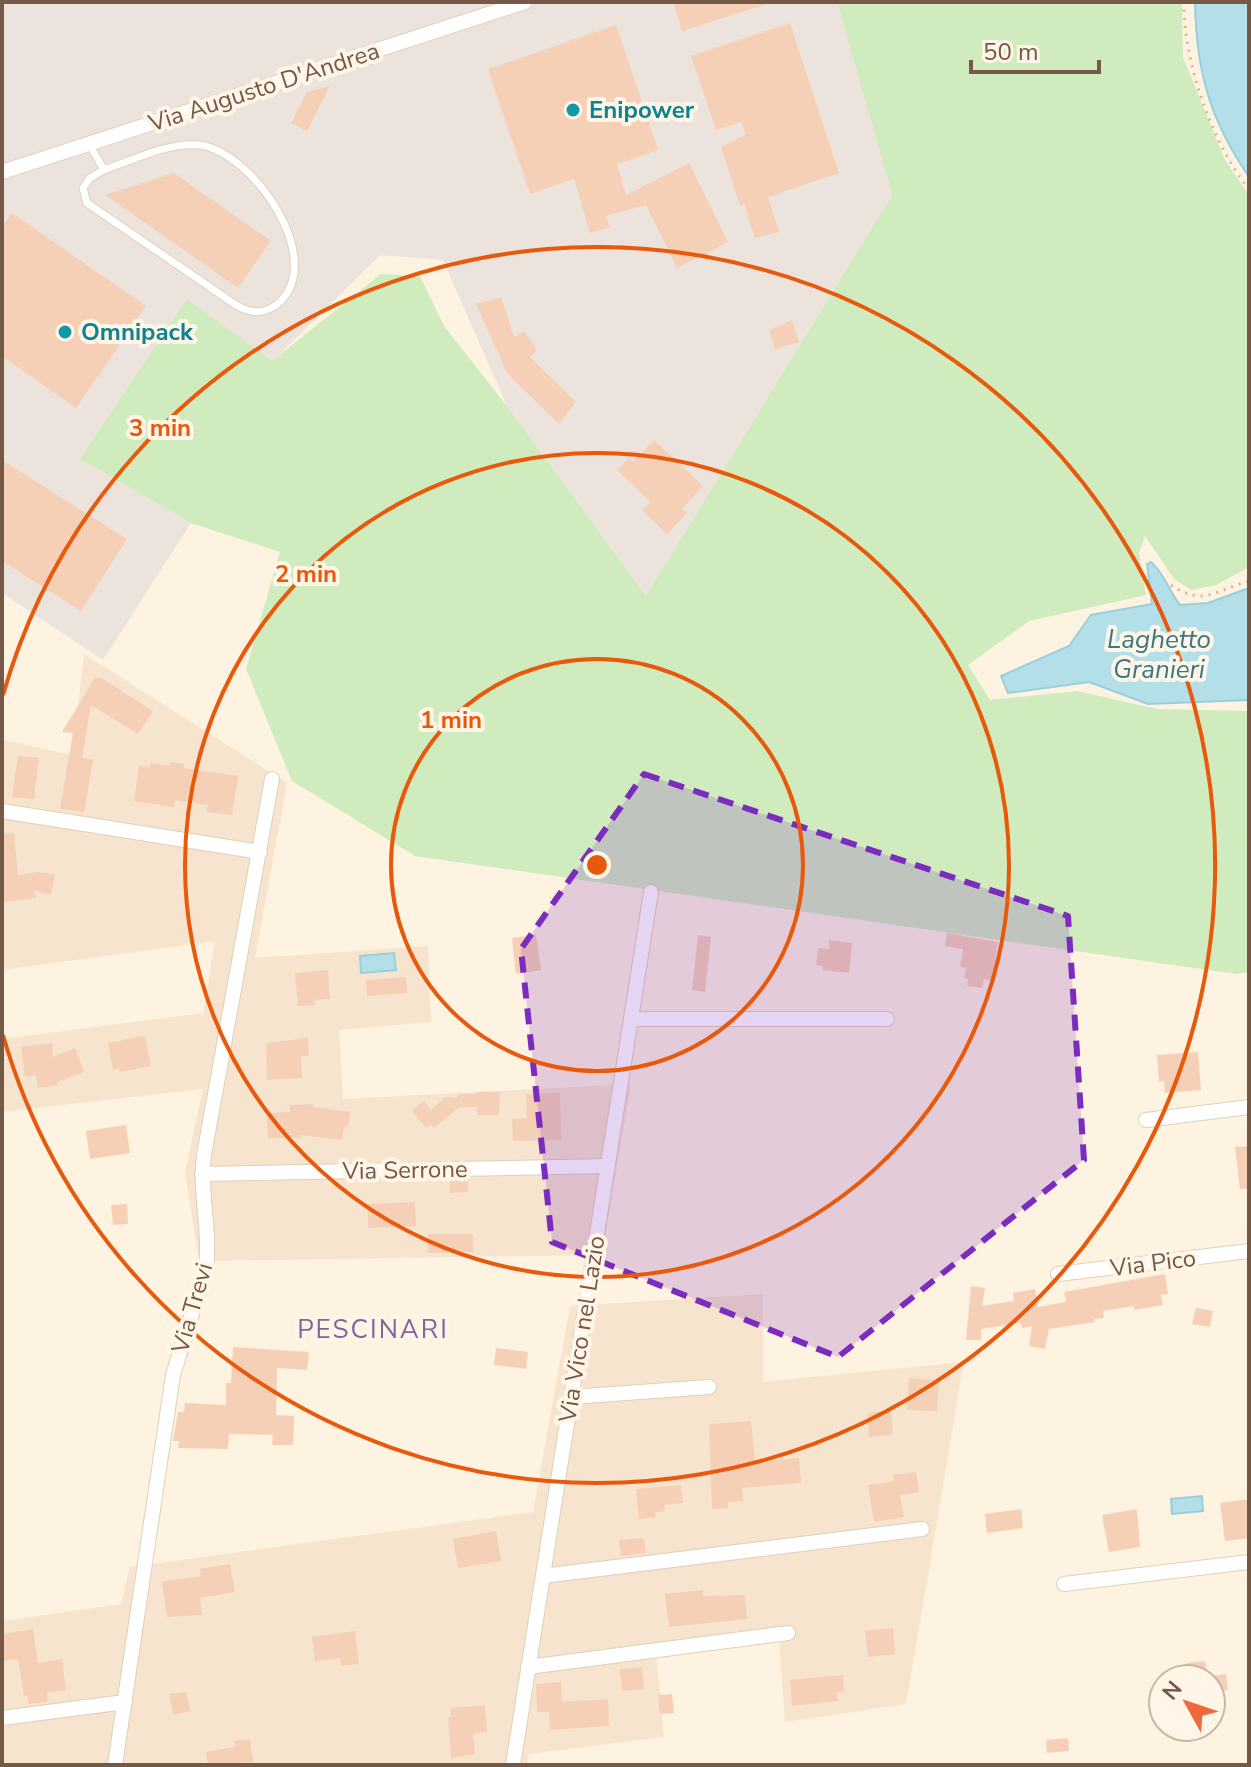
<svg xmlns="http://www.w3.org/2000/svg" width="1251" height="1767" font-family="'Nunito Sans',sans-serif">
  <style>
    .residential { fill: #f6e4ce }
    .industrial { fill: #ece4dc }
    .green { fill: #d0ecbe }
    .water { fill: #b3e0e8; stroke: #99cfdb; stroke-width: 2 }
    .building { fill: #f5d0b6 }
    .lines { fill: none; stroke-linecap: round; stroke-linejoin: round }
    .service-casing { stroke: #e2cfbb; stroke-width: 9 }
    .minor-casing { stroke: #e2cfbb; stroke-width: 16 }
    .path { stroke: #dab399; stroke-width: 3; stroke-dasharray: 2 6; stroke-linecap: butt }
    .service { stroke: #fff; stroke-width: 7 }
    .minor { stroke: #fff; stroke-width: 14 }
    .marked { fill: #7b2cbf; fill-opacity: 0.2; stroke: #7b2cbf; stroke-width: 6; stroke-dasharray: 16 10; stroke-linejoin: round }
    .ring { fill: none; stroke: #e8590c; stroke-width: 4 }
    .culture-dot { fill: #0f9aa8; stroke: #fff6e8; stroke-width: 3 }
    .labels { text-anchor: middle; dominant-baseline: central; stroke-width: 8; stroke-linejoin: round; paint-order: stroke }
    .street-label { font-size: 24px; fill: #765846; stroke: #fff6e8 }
    .culture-label { font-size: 24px; font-weight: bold; fill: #0d838f; stroke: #fff6e8; text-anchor: start }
    .water-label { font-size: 26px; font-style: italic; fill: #3b7784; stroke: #fff6e8 }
    .neighbourhood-label { font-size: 26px; letter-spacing: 2px; fill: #88609a; stroke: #fff6e8 }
    .centre { fill: #e8590c; stroke: #fff6e8; stroke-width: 4 }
    .ring-label { font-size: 24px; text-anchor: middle; font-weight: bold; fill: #e8590c; stroke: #fff6e8; stroke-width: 8; stroke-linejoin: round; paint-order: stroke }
  </style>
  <rect width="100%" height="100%" fill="#fef3e0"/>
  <g class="residential">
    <polygon points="84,654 287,783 255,958 428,946 431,1022 339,1030 343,1099 631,1084 602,1255 199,1261 185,1172 203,1089 2,1112 2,1039 203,1013 215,941 2,970 2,740 73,755"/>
    <polygon points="763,1294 763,1382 964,1362 906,1704 785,1722 779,1640 656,1653 664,1737 529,1754 527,1765 2,1765 2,1621 121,1604 130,1567 533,1512 570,1306"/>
  </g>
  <polygon class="industrial" points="2,2 837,2 892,195 646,597 507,406 443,260 380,255 272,362 80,459 191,523 103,660 2,593"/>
  <polygon class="green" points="837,2 1182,2 1183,57 1225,160 1249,195 1249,567 1216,585 1191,590 1174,579 1145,536 1139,553 1146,595 1029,621 968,665 990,700 1077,691 1157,709 1249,711 1249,972 1236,974 415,856 292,781 246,669 280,552 191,523 80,459 187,299 272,361 381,274 420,276 444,326 510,410 646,596 892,195"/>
  <g class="water">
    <path d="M1195 2H1249V177C1210 120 1196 71 1195 2Z"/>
    <path d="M1151 562C1164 573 1169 591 1180 605L1208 603 1249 588V700L1148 704 1089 682 1008 693 1001 676 1069 646 1091 615 1152 604 1147 564Z"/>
    <polygon points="394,953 396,970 361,973 360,956"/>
    <polygon points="1202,1496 1203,1511 1172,1514 1171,1499"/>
  </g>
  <g class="building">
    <polygon points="673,2 764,2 764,5 682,31"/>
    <polygon points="790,23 839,173 768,197 779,232 755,238 744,204 740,206 721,147 746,134 741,122 716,130 691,56"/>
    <polygon points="616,25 658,150 617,164 626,195 689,163 728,242 677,268 646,205 606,216 610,227 590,233 574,179 530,194 488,69"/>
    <polygon points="330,86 307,131 291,123 307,92"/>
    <polygon points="174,173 271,241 238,288 105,195"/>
    <polygon points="12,213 146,306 76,408 2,356 2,227"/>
    <polygon points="501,297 514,337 524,331 537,350 530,357 576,402 559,424 507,373 476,304"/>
    <polygon points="792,320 799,342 775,349 769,330"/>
    <polygon points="654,440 703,486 682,509 687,513 667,534 642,510 651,502 617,470 629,458 633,462"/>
    <polygon points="2,460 127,539 81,611 2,561"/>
    <polygon points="95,678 101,678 153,711 138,734 91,705 82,758 93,760 84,812 60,809 73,733 62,732"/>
    <polygon points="18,756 39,758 34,799 12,797"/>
    <polygon points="170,762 184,764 184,768 238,776 232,815 207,812 208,805 175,800 174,807 134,801 139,766 150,767 150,763 169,766"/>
    <polygon points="14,833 18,875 39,872 55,875 51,895 35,891 36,898 2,902 2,834"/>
    <polygon points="947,933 998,942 995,960 998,961 995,981 984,979 982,988 967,986 968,979 964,978 966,968 960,967 963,949 945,946"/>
    <polygon points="536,935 541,970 516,974 512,938"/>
    <polygon points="698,935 711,937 705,992 692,990"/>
    <polygon points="829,940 852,943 849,973 822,970 823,966 816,965 818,948 829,949"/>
    <polygon points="328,970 330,999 314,1000 315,1005 298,1006 295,973"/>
    <polygon points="406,977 407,993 367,996 366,980"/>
    <polygon points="145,1036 151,1066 120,1072 119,1068 113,1070 108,1043"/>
    <polygon points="308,1038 309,1056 301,1056 302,1078 267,1080 266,1043"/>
    <polygon points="52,1043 53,1057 75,1048 84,1072 57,1082 57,1085 38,1088 36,1075 25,1077 21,1047"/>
    <polygon points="1198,1052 1201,1090 1165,1093 1164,1081 1159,1082 1157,1055"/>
    <polygon points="477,1092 500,1092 499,1115 477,1115 477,1107 459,1107 434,1128 431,1124 426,1128 412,1111 424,1101 431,1110 445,1097 457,1098 458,1094 477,1094"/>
    <polygon points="560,1093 561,1140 513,1141 512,1119 527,1118 526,1094"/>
    <polygon points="313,1104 313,1107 350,1112 348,1127 344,1127 342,1140 301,1135 301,1138 268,1138 267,1113 290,1112 290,1105"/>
    <polygon points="126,1125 130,1153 90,1159 86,1131"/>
    <polygon points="1249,1146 1249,1189 1240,1189 1235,1147"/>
    <polygon points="450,1179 468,1179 468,1192 450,1193"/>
    <polygon points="415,1202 416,1226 368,1228 368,1204"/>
    <polygon points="127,1204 128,1224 113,1225 111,1205"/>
    <polygon points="428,1234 473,1234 473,1252 428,1253"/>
    <polygon points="1165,1274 1168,1294 1161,1295 1163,1305 1134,1310 1134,1306 1103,1311 1104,1318 1094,1319 1095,1322 1049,1329 1045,1349 1029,1346 1032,1326 1022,1328 1021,1323 981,1329 981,1340 966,1340 971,1286 985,1288 982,1306 1014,1301 1013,1293 1035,1289 1038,1307 1066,1302 1064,1292"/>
    <polygon points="1196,1308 1213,1311 1210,1327 1192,1324"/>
    <polygon points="233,1347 309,1352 307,1370 277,1368 276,1415 294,1416 293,1445 272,1445 273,1435 229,1434 228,1449 178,1448 179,1441 173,1441 178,1412 184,1412 185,1403 226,1405 226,1383 231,1383"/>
    <polygon points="496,1348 528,1352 526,1369 494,1365"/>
    <polygon points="909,1378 939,1380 937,1411 907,1410"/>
    <polygon points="891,1411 893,1435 869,1437 867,1413"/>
    <polygon points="751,1421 755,1462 799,1458 801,1483 742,1488 743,1501 728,1502 728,1508 712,1509 709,1424"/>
    <polygon points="916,1472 919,1492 900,1495 904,1517 874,1522 868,1485 894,1481 893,1475"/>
    <polygon points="681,1485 683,1503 664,1505 665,1511 655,1512 656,1517 639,1519 636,1489"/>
    <polygon points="1249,1499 1249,1538 1225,1541 1220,1503"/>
    <polygon points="1021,1509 1023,1528 987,1533 985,1514"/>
    <polygon points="1137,1509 1140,1547 1109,1552 1102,1515"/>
    <polygon points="496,1531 501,1561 458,1568 453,1539"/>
    <polygon points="644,1538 646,1553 621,1556 619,1540"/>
    <polygon points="230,1564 235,1592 200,1598 202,1615 167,1617 162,1582 201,1576 200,1569"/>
    <polygon points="703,1590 703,1596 745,1595 747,1619 669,1627 665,1594"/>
    <polygon points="893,1628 895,1654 868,1657 865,1631"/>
    <polygon points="33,1629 38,1663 62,1659 66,1690 47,1693 48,1702 29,1704 27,1695 24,1696 18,1659 2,1661 2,1634"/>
    <polygon points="355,1631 359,1664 341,1666 340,1658 315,1661 312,1637"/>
    <polygon points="1205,1661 1208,1679 1188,1679 1187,1663"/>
    <polygon points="642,1667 644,1689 622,1691 620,1669"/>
    <polygon points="1226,1674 1228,1690 1212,1692 1210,1676"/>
    <polygon points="843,1675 844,1692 837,1692 838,1701 792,1706 790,1680"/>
    <polygon points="561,1682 562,1702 608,1699 609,1726 550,1730 549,1712 537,1712 536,1684"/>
    <polygon points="186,1692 190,1711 173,1715 169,1694"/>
    <polygon points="672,1694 674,1713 660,1714 658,1695"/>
    <polygon points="485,1705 487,1732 473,1733 475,1754 451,1758 448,1717 451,1717 451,1708"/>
    <polygon points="1068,1738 1069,1751 1047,1753 1046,1740"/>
    <polygon points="250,1739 253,1762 208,1765 206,1752 235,1747 234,1741"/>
  </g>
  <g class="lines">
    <g class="service-casing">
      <path id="service" d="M89 144 104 170C133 160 168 142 199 145 253 151 330 263 276 305 262 315 250 313 236 305L87 203 83 188 90 178 104 170"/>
    </g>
    <g class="minor-casing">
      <g id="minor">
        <polyline points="2,172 525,2"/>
        <polyline points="2,811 260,852"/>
        <polyline points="631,1019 887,1019"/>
        <polyline points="1146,1120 1249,1107"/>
        <polyline points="202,1174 608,1166"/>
        <polyline points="1058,1274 1249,1251"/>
        <polyline points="571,1397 709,1387"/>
        <polyline points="543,1576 922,1529"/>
        <polyline points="1064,1584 1249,1562"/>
        <polyline points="528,1667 788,1633"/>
        <polyline points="2,1718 125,1702"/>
        <path d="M115 1765 173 1375 206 1269C211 1231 199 1193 204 1155L272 779"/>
        <polyline points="513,1765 651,892"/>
      </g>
    </g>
    <g class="path">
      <path d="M1184 2C1183 60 1212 144 1249 189"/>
      <path d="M1171 585C1203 607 1216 590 1249 581"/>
    </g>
    <use href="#service" class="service"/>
    <use href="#minor" class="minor"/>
  </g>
  <path class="marked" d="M644 774 1068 916 1084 1160 838 1357 552 1242 521 949Z"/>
  <g class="ring">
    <circle cx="597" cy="865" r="206"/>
    <circle cx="597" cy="865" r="412"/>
    <path d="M3 695A618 618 0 1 1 3 1035"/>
  </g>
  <g class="culture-dot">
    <circle cx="573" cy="110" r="8"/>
    <circle cx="65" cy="332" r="8"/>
  </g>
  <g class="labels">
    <g class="street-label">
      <text transform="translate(264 87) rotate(-18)">Via Augusto D'Andrea</text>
      <text transform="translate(405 1170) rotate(-1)">Via Serrone</text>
      <text transform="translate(1153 1263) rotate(-7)">Via Pico</text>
      <text transform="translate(192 1308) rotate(-74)">Via Trevi</text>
      <text transform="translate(582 1329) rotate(-81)">Via Vico nel Lazio</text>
    </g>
    <g class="culture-label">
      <text x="589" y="110">Enipower</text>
      <text x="81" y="332">Omnipack</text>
    </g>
    <g class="water-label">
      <text x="1159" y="639">Laghetto<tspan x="1159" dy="30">Granieri</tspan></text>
    </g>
    <g class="neighbourhood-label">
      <text x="373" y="1329">PESCINARI</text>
    </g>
  </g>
  <circle cx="597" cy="865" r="12" class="centre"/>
  <g class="ring-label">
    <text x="160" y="436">3 min</text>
    <text x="306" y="582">2 min</text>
    <text x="451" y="728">1 min</text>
  </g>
  <rect width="1251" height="1767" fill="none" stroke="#765846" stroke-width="8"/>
  <g transform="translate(1187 1703) rotate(310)"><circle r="38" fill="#fff6e8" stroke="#c8b7a7" stroke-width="2"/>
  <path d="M0-6L14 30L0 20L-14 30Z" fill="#f1683c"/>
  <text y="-12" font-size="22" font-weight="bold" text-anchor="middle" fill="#765846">N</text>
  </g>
  <path d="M971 60v12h128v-12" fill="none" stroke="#765846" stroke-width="4"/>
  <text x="983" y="60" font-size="24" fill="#765846" stroke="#fff6e8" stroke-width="6" paint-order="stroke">50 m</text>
</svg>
